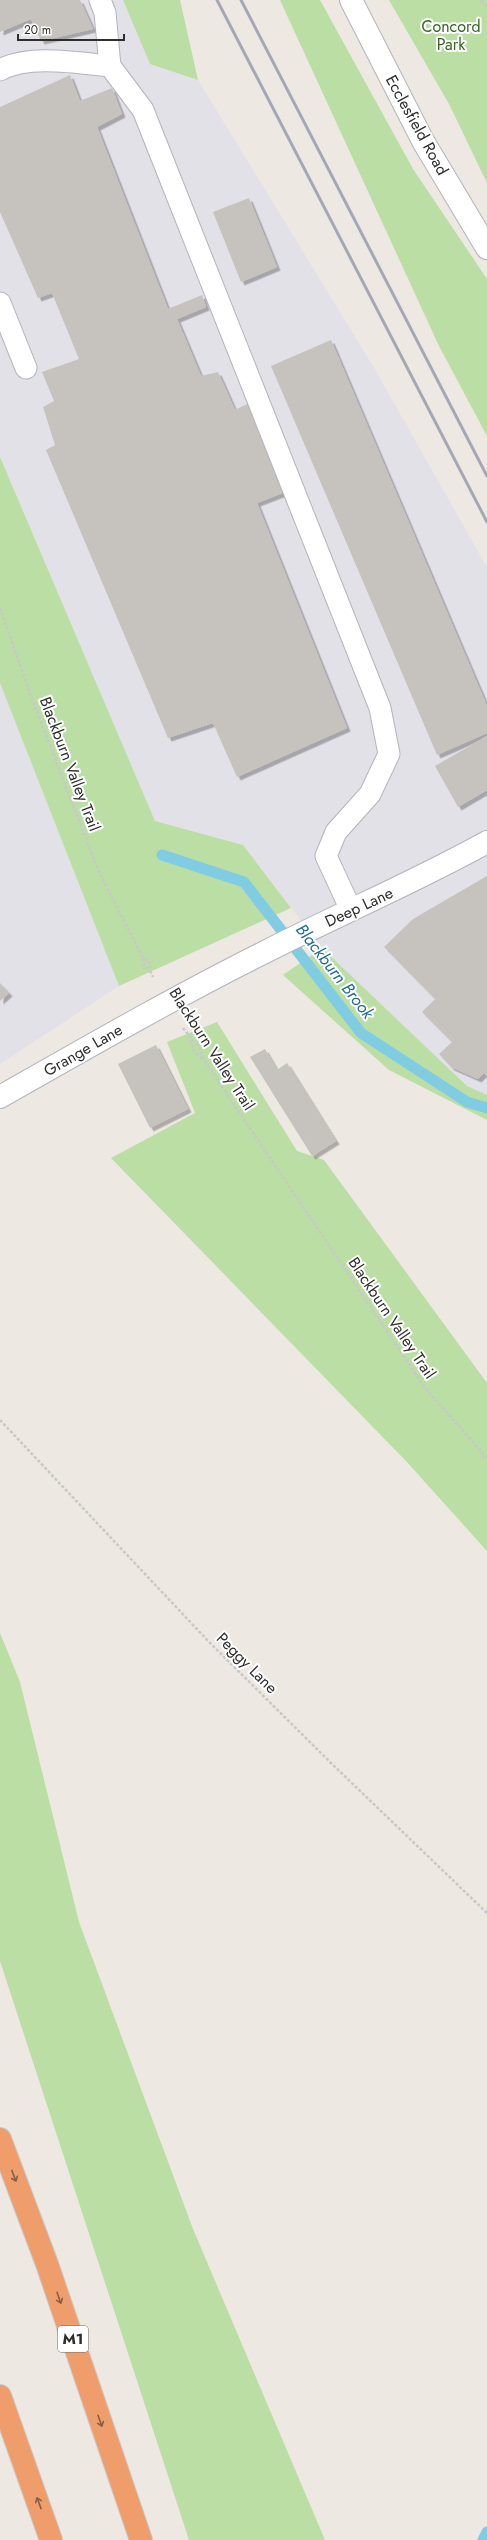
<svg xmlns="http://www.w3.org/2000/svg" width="487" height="2540" font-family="Jost,sans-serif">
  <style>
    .industrial { fill: #e2e1e7 }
    .green { fill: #badea4 }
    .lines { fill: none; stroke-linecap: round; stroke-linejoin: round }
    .stream { stroke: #80cde3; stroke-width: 11 }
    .building { fill: #c6c2bd; filter: url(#shadow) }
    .service-casing { stroke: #b2b4bc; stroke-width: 23 }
    .tertiary-casing { stroke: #b2b4bc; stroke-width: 24 }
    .secondary-casing { stroke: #b2b4bc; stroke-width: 24 }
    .motorway-casing { stroke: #c8c8c8; stroke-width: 24 }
    .path { stroke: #c8c8c8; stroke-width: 2.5; stroke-dasharray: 3 2; stroke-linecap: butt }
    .service { stroke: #fff; stroke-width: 21 }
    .tertiary { stroke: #fff; stroke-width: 22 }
    .secondary { stroke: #fff; stroke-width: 22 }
    .motorway { stroke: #ef9e6b; stroke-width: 22 }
    .rail { stroke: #a4a8b5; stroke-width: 3 }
    .oneway { stroke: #846049 }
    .labels { text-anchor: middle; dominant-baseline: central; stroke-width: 4; stroke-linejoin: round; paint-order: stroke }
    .shield { fill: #fff; stroke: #6c6c6c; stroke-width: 1 }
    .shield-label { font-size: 15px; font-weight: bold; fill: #2d2d2d }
    .park-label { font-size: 16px; fill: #346523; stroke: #fff }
    .street-label { font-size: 16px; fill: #2d2d2d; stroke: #fff }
    .water-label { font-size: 17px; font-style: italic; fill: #1c6f93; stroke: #fff }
  </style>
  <defs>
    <filter id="shadow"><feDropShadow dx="3.5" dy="3.5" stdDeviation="0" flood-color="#0004"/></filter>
  </defs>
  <rect width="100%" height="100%" fill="#ede8e2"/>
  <g class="industrial">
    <polygon points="0,0 123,0 150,64 198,80 373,366 487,567 487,1095 467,1086 322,948 243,845 155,821 0,457"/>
    <polygon points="0,683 119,986 0,1064"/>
  </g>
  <g class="green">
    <polygon points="123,0 180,0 198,80 150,64"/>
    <polygon points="280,0 320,0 413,169 487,279 487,436 439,346"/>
    <polygon points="389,0 487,0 487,183 449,104"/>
    <polygon points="0,457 155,821 243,845 291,908 119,986 0,683"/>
    <polygon points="322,948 467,1086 487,1095 487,1120 389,1070 283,975"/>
    <polygon points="217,1022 297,1151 324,1160 487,1383 487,1551 406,1461 111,1158 195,1113 167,1042"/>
    <polygon points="0,1633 20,1682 79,1922 193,2229 325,2540 189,2540 0,1961"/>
  </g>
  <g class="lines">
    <g class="stream">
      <polyline points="162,855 244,882 361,1033 467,1102 487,1108"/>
      <polyline points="483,2540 487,2532"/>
    </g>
  </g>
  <g class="building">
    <polygon points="0,0 80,0 93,29 41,41 31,19 0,32"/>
    <polygon points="70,75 80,101 112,88 122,114 97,127 168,309 202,295 206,307 177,319 201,376 218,372 235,410 249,403 288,491 257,503 347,728 237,777 213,723 168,738 46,450 55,445 43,407 54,401 42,372 79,359 52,293 38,298 0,212 0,107"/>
    <polygon points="249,198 277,267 241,282 213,212"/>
    <polygon points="331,340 487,706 487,733 437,755 271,366"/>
    <polygon points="487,736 487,790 458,807 435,766"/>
    <polygon points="487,876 487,1076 484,1073 478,1079 451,1067 439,1054 452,1042 422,1012 435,999 384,947 413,919"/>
    <polygon points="0,983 9,993 0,1001"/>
    <polygon points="156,1045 188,1109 150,1128 118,1064"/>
    <polygon points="265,1049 277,1070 287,1063 336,1141 312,1156 250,1057"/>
  </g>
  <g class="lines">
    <g class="service-casing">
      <g id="service">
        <polyline points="100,0 105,13 110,66"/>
        <path d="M0 70C29 54 78 63 110 66L143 110 380 708 389 754 370 794 336 832 326 856 351 910"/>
        <polyline points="0,303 26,368"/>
      </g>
    </g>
    <g class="tertiary-casing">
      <path id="tertiary" d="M0 1097C88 1047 175 997 265 952 339 914 415 882 487 842"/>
    </g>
    <g class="secondary-casing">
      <polyline id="secondary" points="351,0 423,141 487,248"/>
    </g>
    <g class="motorway-casing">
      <g id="motorway">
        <polyline points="0,2139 47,2264 141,2540"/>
        <polyline points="0,2396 51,2540"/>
      </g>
    </g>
    <g class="path">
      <polyline points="481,0 487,6"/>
      <polyline points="0,608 32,699 99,872 143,958 150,963 150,971 153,977"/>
      <polyline points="143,958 144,966 149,970"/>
      <polyline points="183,1028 199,1047 204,1060 425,1388 487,1458"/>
      <polyline points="190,1040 194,1051 203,1060"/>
      <polyline points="0,1420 210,1643 331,1763 487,1913"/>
    </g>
    <use href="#service" class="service"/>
    <use href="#tertiary" class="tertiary"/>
    <use href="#secondary" class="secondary"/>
    <use href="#motorway" class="motorway"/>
    <g class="rail">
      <polyline points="217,0 487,522"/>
      <polyline points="241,0 487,476"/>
    </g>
  </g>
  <defs><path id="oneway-shaft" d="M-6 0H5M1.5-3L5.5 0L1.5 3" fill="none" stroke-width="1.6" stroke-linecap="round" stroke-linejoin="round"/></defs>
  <g class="oneway">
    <use href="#oneway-shaft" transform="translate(14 2176) rotate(69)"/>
    <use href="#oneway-shaft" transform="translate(59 2298) rotate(71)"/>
    <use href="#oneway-shaft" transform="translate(100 2421) rotate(71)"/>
    <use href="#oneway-shaft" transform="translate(39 2503) rotate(-110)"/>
  </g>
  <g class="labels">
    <rect class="shield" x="58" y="2326" width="30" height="26" rx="3"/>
    <g class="shield-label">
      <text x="73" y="2339">M1</text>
    </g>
    <g class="park-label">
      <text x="451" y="26">Concord<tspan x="451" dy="18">Park</tspan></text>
    </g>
    <g class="street-label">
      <text transform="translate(417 125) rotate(61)">Ecclesfield Road</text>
      <text transform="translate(70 764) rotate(69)">Blackburn Valley Trail</text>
      <text transform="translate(359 907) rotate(-25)">Deep Lane</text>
      <text transform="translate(212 1049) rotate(57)">Blackburn Valley Trail</text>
      <text transform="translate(83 1050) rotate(-30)">Grange Lane</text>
      <text transform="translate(392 1318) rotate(56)">Blackburn Valley Trail</text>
      <text transform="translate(247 1663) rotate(45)">Peggy Lane</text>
    </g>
    <g class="water-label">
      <text transform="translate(335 971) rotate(52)">Blackburn Brook</text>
    </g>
  </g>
  <path d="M18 34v6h106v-6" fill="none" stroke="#2d2d2d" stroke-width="2"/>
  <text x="24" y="34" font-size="12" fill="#2d2d2d" stroke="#ffffff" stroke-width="3" paint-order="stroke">20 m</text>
</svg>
